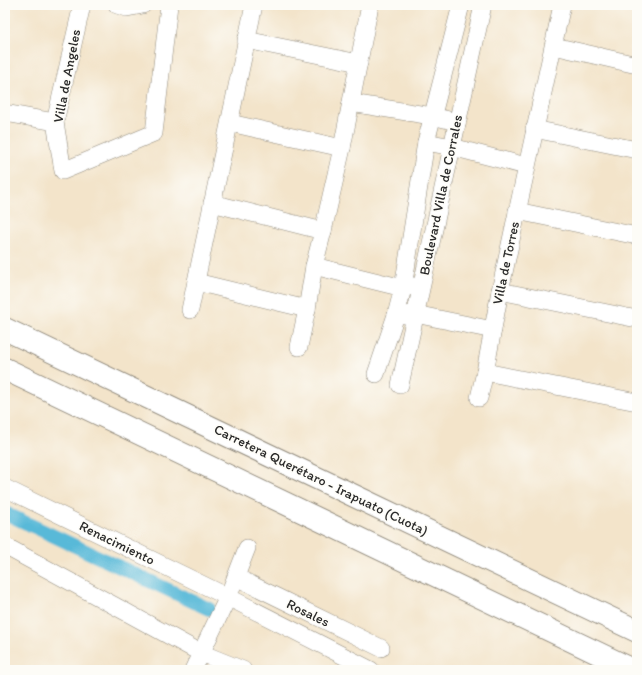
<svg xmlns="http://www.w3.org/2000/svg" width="642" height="675" font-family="Itim,sans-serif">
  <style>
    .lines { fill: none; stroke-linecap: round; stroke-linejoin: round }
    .canal { stroke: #59b9d8; stroke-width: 14 }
    .minor-casing { stroke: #8f887a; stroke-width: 18 }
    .highway-casing { stroke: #8f887a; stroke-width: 24 }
    .minor { stroke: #fff; stroke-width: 17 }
    .highway { stroke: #fff; stroke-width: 22 }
    .labels { text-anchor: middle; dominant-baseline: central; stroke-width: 3; stroke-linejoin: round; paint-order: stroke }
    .street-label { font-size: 14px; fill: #2b2b2b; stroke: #fdfcf7 }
  </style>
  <rect width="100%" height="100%" fill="#fdfcf7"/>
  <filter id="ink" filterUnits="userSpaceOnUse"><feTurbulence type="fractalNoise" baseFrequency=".025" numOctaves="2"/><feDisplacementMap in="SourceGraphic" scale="8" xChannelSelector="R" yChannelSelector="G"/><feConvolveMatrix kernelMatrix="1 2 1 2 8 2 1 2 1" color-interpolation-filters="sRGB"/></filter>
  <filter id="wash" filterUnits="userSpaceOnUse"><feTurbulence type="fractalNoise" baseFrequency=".012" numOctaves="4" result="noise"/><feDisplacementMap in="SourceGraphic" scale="16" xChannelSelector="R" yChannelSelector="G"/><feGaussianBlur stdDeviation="0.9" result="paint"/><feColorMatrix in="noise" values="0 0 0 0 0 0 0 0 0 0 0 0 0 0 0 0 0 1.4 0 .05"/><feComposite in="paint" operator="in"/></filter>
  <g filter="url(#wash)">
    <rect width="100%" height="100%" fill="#f3e4ca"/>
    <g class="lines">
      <polyline class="canal" points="5,513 209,609"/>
    </g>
  </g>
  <g filter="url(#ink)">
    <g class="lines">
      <g class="minor-casing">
        <g id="minor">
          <polyline points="82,5 55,122 63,171 154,133 169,5"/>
          <polyline points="117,5 127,8 143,5"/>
          <polyline points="246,40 359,63"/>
          <polyline points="554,46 637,65"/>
          <polyline points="351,103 432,116 457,122"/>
          <polyline points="5,113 55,122"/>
          <polyline points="230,123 342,148"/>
          <polyline points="534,129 637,150"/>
          <polyline points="426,142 452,147 526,166"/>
          <polyline points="212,203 323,231"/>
          <polyline points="517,211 637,236"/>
          <polyline points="314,266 403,288 414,286"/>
          <polyline points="196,282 307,309"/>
          <polyline points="500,291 637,319"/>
          <polyline points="190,310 254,5"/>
          <polyline points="404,315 415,314 493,330"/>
          <polyline points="299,347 307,309 314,266 323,231 342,148 370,5"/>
          <polyline points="485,372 637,402"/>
          <polyline points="376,374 396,315 403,288 426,142 461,5"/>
          <polyline points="400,385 483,5"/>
          <polyline points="479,398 485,372 500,291 562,5"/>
          <polyline points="5,488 228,597 371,670"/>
          <polyline points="5,546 201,653 243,670"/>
          <polyline points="236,577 381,648"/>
          <polyline points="193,670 228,597 247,548"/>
        </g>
      </g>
      <g class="highway-casing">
        <g id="highway">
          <polyline points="5,329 637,631"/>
          <polyline points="5,369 633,670"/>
        </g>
      </g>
      <use href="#minor" class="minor"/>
      <use href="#highway" class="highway"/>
    </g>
  </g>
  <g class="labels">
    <g class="street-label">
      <text transform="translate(67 76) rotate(-79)">Villa de Angeles</text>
      <text transform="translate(441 195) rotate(-78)">Boulevard Villa de Corrales</text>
      <text transform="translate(506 263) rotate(-78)">Villa de Torres</text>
      <text transform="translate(321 480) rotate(26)">Carretera Querétaro - Irapuato (Cuota)</text>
      <text transform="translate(117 543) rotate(26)">Renacimiento</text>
      <text transform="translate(308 613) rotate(26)">Rosales</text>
    </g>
  </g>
  <rect width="642" height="675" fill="none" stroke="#fdfcf7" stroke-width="20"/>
</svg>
